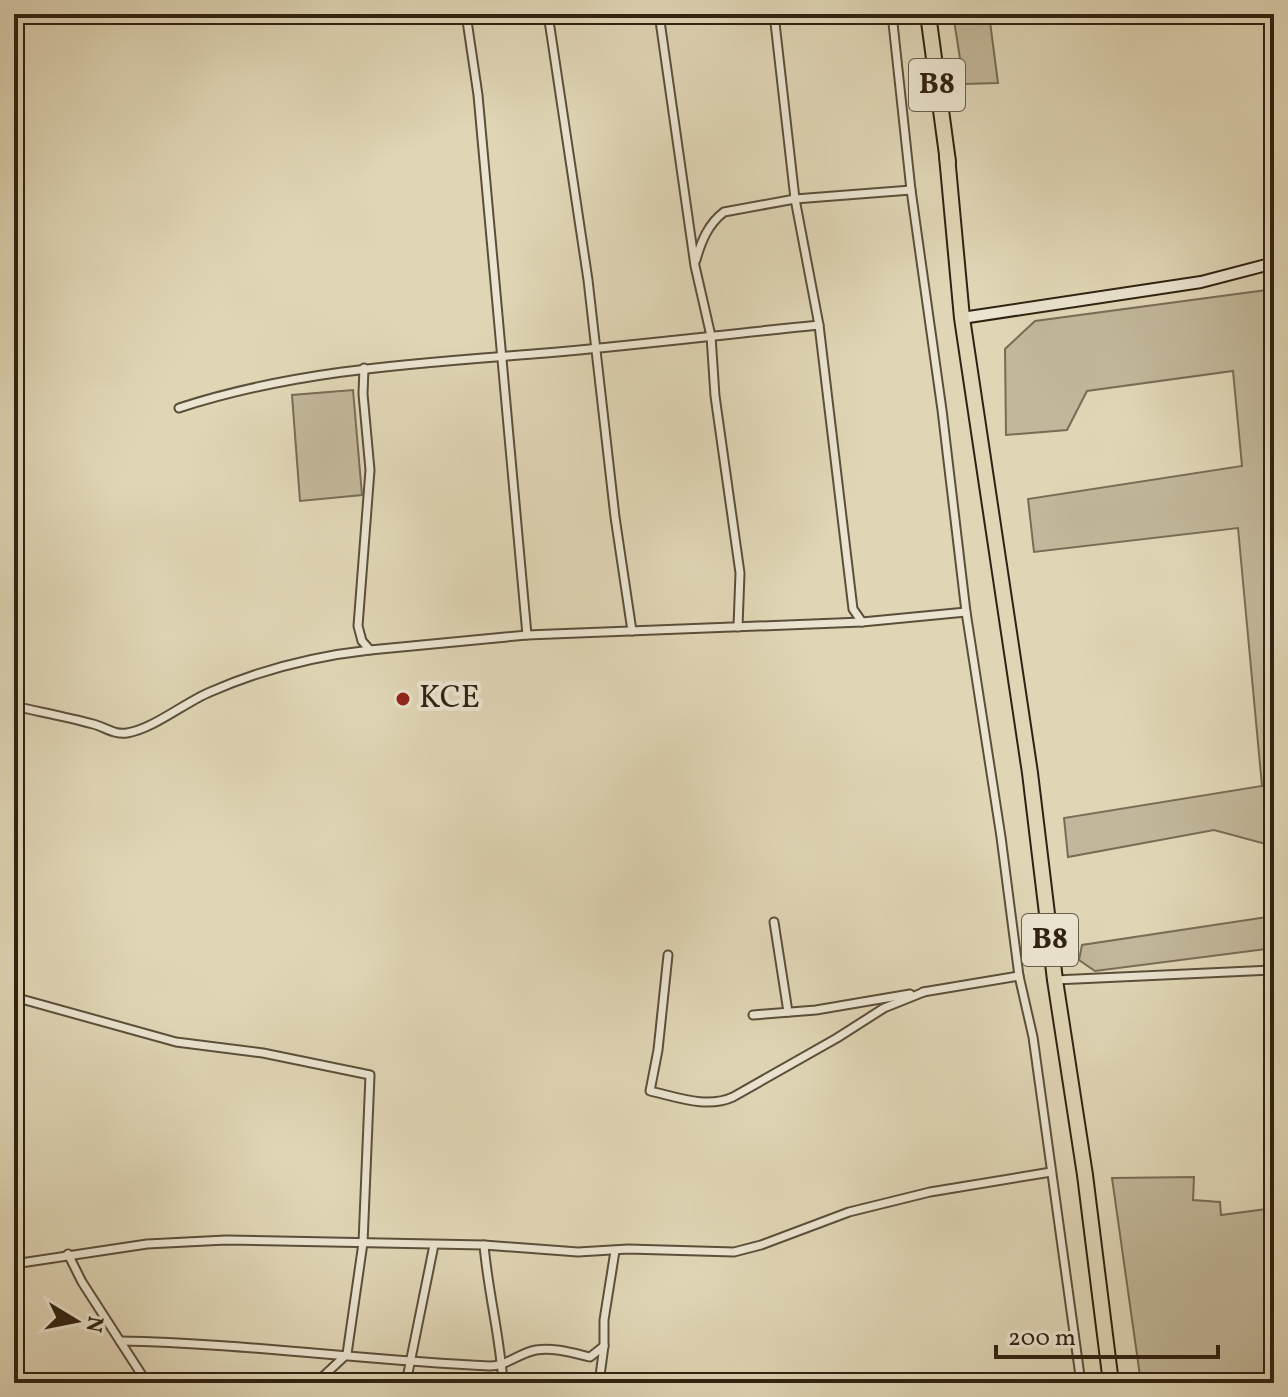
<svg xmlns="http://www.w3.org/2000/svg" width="1288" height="1397" font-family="Vollkorn,serif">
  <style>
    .green { fill: #c2b79a; stroke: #796c56; stroke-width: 2 }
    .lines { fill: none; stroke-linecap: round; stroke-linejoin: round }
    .street-casing { stroke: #5c4f3a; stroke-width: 11 }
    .secondary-casing { stroke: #302211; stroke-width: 14 }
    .highway-casing { stroke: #302211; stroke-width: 18 }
    .street { stroke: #ebe4d0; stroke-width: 7 }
    .secondary { stroke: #ebe4d0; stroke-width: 10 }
    .highway { stroke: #e0d6b6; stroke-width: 14 }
    .poi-dot { fill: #8f2418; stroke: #ebe4d0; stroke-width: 3 }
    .labels { text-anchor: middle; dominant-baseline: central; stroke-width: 8; stroke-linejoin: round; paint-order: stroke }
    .shield { fill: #ebe4d0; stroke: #685c4a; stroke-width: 2 }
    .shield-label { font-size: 30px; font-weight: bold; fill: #302211 }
    .poi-label { font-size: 32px; fill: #302211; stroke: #ebe4d0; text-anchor: start }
  </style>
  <rect width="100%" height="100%" fill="#e0d6b6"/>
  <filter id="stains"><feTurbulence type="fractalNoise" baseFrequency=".0025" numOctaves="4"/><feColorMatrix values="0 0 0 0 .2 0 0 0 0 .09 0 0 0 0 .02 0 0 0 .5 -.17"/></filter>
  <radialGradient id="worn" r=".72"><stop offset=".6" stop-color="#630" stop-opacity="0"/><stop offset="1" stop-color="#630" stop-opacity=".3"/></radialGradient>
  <g class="green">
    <polygon points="953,14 989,14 998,83 964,84"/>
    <polygon points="1274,289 1274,868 1266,844 1214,830 1068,857 1064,818 1262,786 1238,528 1034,552 1028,499 1242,466 1233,371 1087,391 1067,430 1006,435 1005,349 1035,321"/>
    <polygon points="353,390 362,495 300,501 292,395"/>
    <polygon points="1274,916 1274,948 1095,971 1079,960 1082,945"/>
    <polygon points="1194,1177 1193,1200 1220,1202 1221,1215 1274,1208 1274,1383 1141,1383 1112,1178"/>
  </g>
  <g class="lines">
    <g class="street-casing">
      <g id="street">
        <polyline points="466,14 478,95 527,635"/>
        <polyline points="548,14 588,280 615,517 632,631"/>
        <polyline points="659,14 695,266 711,336 715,396 740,573 738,627"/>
        <polyline points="774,14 795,199 819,325 853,609 862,622"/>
        <polyline points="892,14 911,190 942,410 966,612 1001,837 1019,976 1033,1037 1081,1383"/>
        <path d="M696 260C701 242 708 224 724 212L795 199 911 190"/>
        <polyline points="364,368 363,394 370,470 358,626 362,641 370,650 527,635 862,622 966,612"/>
        <path d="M179 408C298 369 423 363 546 353 637 345 728 334 819 325"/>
        <path d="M14 706C40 712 67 717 93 724 105 727 114 735 127 733 153 729 184 703 210 692 260 670 316 656 370 650"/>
        <polyline points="774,922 788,1012"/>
        <path d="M668 955 658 1050 650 1091C677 1097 707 1109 733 1097L837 1038 884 1008 924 992"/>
        <polyline points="1055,980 1274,970"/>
        <polyline points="923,992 1019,976"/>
        <polyline points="14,997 176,1042 263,1053 370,1075 363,1243 347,1354 316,1383"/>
        <polyline points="753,1015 816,1010 910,994"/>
        <path d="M484 1245C488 1292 500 1336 503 1383"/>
        <polyline points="68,1254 82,1282 147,1383"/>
        <polyline points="14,1264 147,1244 226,1240 484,1245 578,1252 628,1249 734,1252 761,1245 849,1212 930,1192 1051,1172"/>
        <path d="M120 1341C244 1343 367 1361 490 1366 507 1366 519 1353 536 1350 553 1347 573 1353 590 1357L604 1346"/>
        <polyline points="406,1383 434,1245"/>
        <polyline points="599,1383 604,1346 604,1320 615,1251"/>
      </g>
    </g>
    <g class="secondary-casing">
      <polyline id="secondary" points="962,318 1201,282 1274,263"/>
    </g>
    <g class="highway-casing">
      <g id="highway">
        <polyline points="928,14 948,162"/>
        <polyline points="947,156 962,318 1030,773 1055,980 1085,1175 1111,1383"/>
      </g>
    </g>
    <use href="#street" class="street"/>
    <use href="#secondary" class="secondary"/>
    <use href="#highway" class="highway"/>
  </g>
  <circle class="poi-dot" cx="403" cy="699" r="8"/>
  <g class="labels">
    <g class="shield">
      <rect x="909" y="59" width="56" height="52" rx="6"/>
      <rect x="1022" y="914" width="56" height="52" rx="6"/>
    </g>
    <g class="shield-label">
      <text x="937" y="85">B8</text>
      <text x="1050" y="940">B8</text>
    </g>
    <g class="poi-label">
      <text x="419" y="699">KCE</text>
    </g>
  </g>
  <rect width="1288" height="1397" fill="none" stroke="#e0d6b6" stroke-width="48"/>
  <rect x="16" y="16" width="1256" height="1365" fill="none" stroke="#302211" stroke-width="4"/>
  <rect x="24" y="24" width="1240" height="1349" fill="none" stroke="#302211" stroke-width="2"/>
  <g transform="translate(76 1321) rotate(100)" stroke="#ebe4d0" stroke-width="6" paint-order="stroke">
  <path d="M0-6L14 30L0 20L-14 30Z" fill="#302211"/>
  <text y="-12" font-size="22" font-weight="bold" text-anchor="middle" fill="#302211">N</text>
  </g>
  <path d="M996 1345v12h222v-12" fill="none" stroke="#302211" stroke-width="4"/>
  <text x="1008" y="1345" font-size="24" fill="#302211" stroke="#ebe4d0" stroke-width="6" paint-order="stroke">200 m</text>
  <rect width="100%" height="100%" filter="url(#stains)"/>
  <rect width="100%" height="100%" fill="url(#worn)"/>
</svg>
